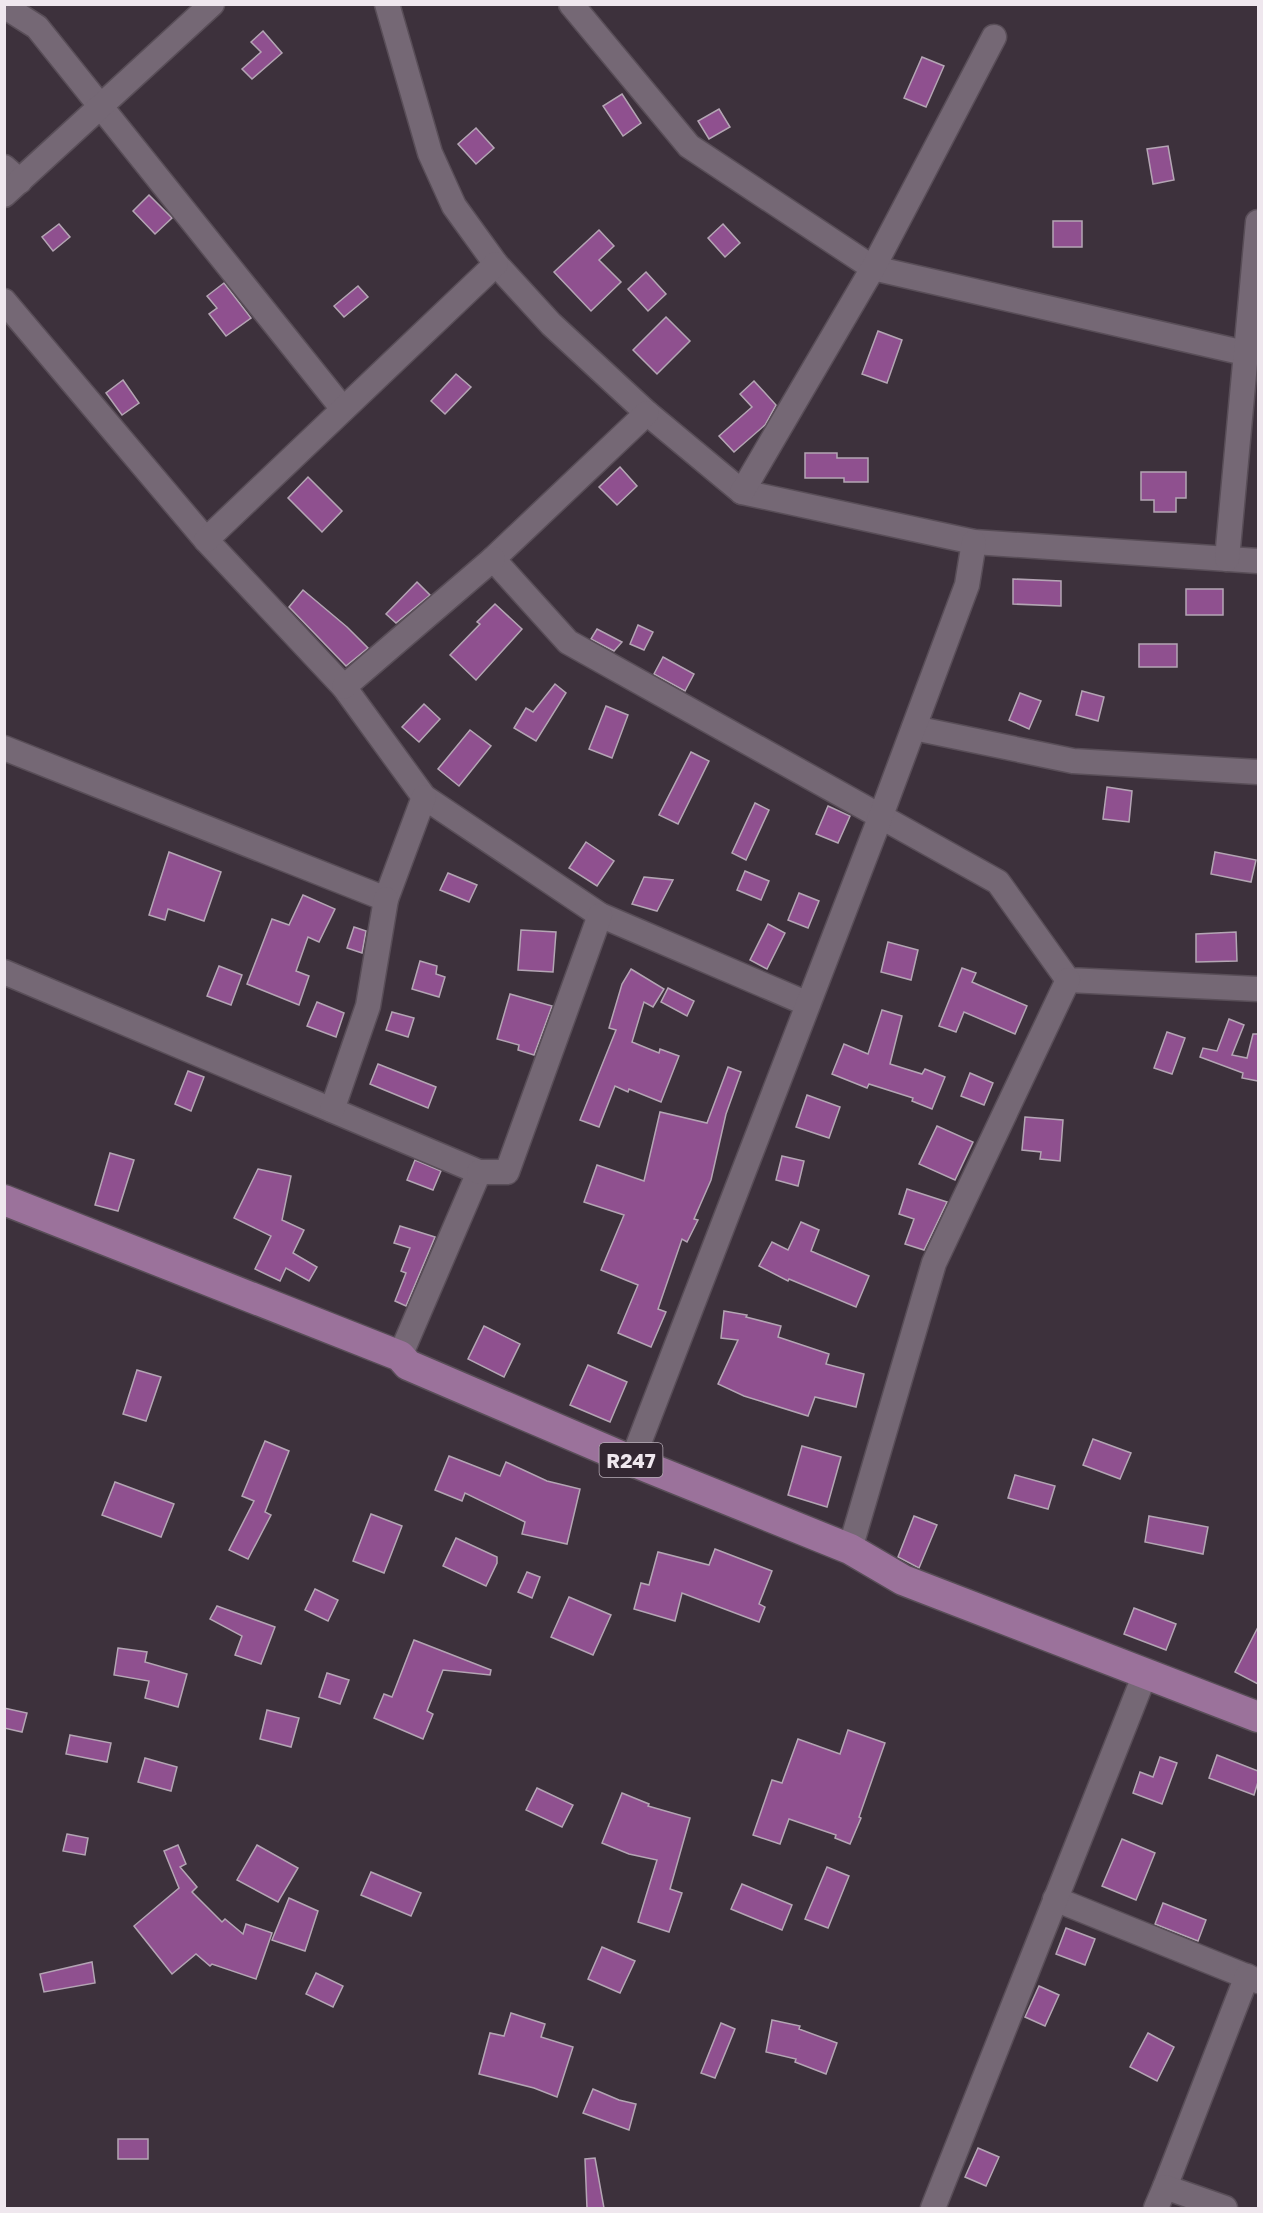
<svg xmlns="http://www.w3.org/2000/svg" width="1263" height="2213" font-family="'Golos Text',sans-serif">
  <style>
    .building { fill: #8f508f; stroke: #b4a5b4; stroke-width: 1.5 }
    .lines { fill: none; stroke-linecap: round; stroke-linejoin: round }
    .minor-casing { stroke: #594e58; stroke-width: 27 }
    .major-casing { stroke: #594e58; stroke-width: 33 }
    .minor { stroke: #756875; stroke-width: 24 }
    .major { stroke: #9b729b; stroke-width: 30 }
    .labels { text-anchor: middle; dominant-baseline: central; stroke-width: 4.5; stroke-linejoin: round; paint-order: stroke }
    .shield { fill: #332732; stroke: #b7adb6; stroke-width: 1.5 }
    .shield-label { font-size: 20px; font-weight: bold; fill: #efe7ee }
  </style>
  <rect width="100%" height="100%" fill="#3d313c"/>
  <g class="building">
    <polygon points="263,31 282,53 252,79 242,69 261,52 251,42"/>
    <polygon points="922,57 944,66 926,107 904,98"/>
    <polygon points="622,94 641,123 623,136 603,106"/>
    <polygon points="719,109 730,127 709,139 698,121"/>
    <polygon points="476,128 494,148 476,164 458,144"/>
    <polygon points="1168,146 1174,180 1153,184 1147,149"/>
    <polygon points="149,195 172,218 155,234 133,211"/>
    <rect x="1053" y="221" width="29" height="26"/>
    <polygon points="59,224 70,237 53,251 42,237"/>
    <polygon points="723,224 740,243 725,257 708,238"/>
    <polygon points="599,230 614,246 599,260 621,282 591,311 554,272"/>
    <polygon points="646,272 666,294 648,311 628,289"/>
    <polygon points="224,283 251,318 226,336 209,314 217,308 207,296"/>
    <polygon points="358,286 368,297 344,317 334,306"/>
    <polygon points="666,317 690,341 657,374 633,350"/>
    <polygon points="878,331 902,340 887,383 862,374"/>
    <polygon points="456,374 471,387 445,414 431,401"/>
    <polygon points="123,380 139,403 122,415 106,393"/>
    <polygon points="754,381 776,405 765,425 734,452 719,436 752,407 740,394"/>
    <polygon points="805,453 837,453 837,458 868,458 868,482 844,482 844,478 805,478"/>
    <polygon points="620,467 637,486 617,505 599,487"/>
    <polygon points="1141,472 1186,472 1186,498 1176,498 1176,512 1154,512 1154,500 1141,500"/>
    <polygon points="308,477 342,511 322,532 288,498"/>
    <polygon points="1013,579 1061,581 1061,606 1013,604"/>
    <polygon points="417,582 430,595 396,623 386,614"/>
    <rect x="1186" y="589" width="37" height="26"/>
    <polygon points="303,590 347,627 368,648 346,666 289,607"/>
    <polygon points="495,604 522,629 476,680 450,655 480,624 477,622"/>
    <polygon points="638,625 653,632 644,650 630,644"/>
    <polygon points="597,629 622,642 614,651 591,639"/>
    <rect x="1139" y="644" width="38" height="23"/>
    <polygon points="663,657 694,674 685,691 654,674"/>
    <polygon points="555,684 566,693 536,741 514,728 526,708 533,712"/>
    <polygon points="1082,691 1104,697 1098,721 1076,715"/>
    <polygon points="1020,693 1041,701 1029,729 1009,720"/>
    <polygon points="424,704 440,719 419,742 402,727"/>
    <polygon points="606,706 628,715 612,758 589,749"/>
    <polygon points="470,730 491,746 459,786 438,769"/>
    <polygon points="691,752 709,761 678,824 659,815"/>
    <polygon points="1107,787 1132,791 1129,822 1103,819"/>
    <polygon points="755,803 769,810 746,860 732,853"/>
    <polygon points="828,806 850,816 838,843 816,834"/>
    <polygon points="586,842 614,861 597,886 569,868"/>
    <polygon points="169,852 221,872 204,921 168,909 165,920 149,915"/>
    <polygon points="1215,852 1256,860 1251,882 1211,874"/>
    <polygon points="745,871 769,881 761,900 737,890"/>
    <polygon points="448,873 477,885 469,902 440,890"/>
    <polygon points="644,877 673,880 657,911 632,904"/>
    <polygon points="799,893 819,901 808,928 788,920"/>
    <polygon points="303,895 335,909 319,942 308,937 296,971 309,976 299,1005 247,984 272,919 289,925"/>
    <polygon points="768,924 785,933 767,969 750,960"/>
    <polygon points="354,927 366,931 362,953 347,948"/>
    <polygon points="521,930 556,932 553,972 518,970"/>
    <polygon points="1236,932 1237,961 1196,962 1196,934"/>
    <polygon points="888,942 918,950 911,980 881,972"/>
    <polygon points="420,961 437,966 436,974 445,977 439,997 412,989"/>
    <polygon points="219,966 242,975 231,1005 207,996"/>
    <polygon points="962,968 976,973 972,982 1027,1006 1015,1034 964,1012 956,1032 939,1026"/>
    <polygon points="631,969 664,989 653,1007 644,1002 632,1042 659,1053 660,1049 679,1056 661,1102 629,1089 628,1092 615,1086 599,1127 580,1120 616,1030 609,1028 622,984"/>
    <polygon points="668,988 694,1001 687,1016 661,1002"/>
    <polygon points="510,994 552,1006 534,1055 518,1050 519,1045 497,1039"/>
    <polygon points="317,1002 344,1013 336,1037 307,1026"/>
    <polygon points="882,1010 902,1016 890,1064 922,1074 925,1069 945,1077 932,1109 912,1101 913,1098 869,1084 867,1088 832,1074 844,1044 868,1054"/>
    <polygon points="392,1012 414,1018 408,1037 386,1030"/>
    <polygon points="1229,1019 1244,1025 1232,1055 1247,1058 1253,1034 1258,1034 1258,1081 1242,1078 1243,1073 1200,1057 1203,1048 1217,1051"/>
    <polygon points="1167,1032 1185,1038 1172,1074 1154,1068"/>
    <polygon points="378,1064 436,1087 428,1108 370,1084"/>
    <polygon points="728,1067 741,1072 726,1114 711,1180 694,1219 698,1220 687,1242 682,1239 658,1309 666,1312 651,1347 618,1333 638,1285 601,1270 624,1215 584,1202 597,1165 644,1181 660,1112 707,1123"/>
    <polygon points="188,1071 204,1077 191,1111 175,1104"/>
    <polygon points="970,1073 993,1083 984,1105 961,1096"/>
    <polygon points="807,1095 840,1107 829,1138 796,1127"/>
    <polygon points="1025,1117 1063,1120 1060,1161 1040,1159 1041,1152 1022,1150"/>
    <polygon points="937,1126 973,1142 955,1180 919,1164"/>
    <polygon points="110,1153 134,1160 118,1211 95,1205"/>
    <polygon points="782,1156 804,1161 798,1186 776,1180"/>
    <polygon points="415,1160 441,1171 433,1190 407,1180"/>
    <polygon points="258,1169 291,1176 282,1220 304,1230 293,1253 317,1267 309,1281 286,1268 280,1281 255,1269 271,1236 234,1218"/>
    <polygon points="907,1189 947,1202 924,1250 905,1244 914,1219 899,1214"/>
    <polygon points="801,1222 819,1230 811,1251 869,1276 856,1307 789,1279 788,1281 759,1266 772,1242 788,1250"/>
    <polygon points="400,1226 435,1237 406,1306 395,1301 406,1273 401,1271 410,1248 394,1243"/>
    <polygon points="724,1311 747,1315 746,1317 781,1326 778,1337 829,1354 826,1364 864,1374 856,1407 815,1397 808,1416 744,1396 718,1384 738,1340 721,1338"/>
    <polygon points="484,1326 520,1344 504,1377 468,1359"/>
    <polygon points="588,1365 627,1382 610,1422 570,1405"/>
    <polygon points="137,1370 161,1377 146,1421 123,1414"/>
    <polygon points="1093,1439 1131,1453 1120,1479 1083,1465"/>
    <polygon points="265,1441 289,1451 265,1512 271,1515 248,1559 229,1550 254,1501 242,1496"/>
    <polygon points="802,1446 841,1457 827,1507 788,1495"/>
    <polygon points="449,1456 500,1476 506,1462 547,1481 580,1489 567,1544 522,1534 525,1522 465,1493 462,1501 435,1490"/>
    <polygon points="1015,1475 1055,1486 1048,1509 1008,1498"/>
    <polygon points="115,1482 174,1504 161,1537 102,1515"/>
    <polygon points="371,1514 402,1526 384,1573 353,1561"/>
    <polygon points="914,1516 937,1525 919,1568 898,1557"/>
    <polygon points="1149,1516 1208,1527 1203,1554 1145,1542"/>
    <polygon points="456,1538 497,1557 497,1563 486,1586 443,1566"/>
    <polygon points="715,1549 772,1571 759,1604 765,1607 759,1622 682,1593 675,1621 634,1609 641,1583 649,1585 658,1552 709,1565"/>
    <polygon points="527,1572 540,1577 532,1598 518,1592"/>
    <polygon points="315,1589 338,1600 328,1621 305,1610"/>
    <polygon points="569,1597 611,1615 593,1655 551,1637"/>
    <polygon points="217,1606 275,1627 261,1664 235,1655 242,1636 210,1619"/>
    <polygon points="1134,1608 1176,1624 1166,1650 1124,1634"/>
    <polygon points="1258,1627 1258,1684 1235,1672"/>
    <polygon points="414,1640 491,1670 490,1675 443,1670 427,1711 433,1714 423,1739 374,1718 384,1694 392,1697"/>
    <polygon points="118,1648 147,1652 145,1662 187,1674 178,1707 145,1698 149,1681 114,1675"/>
    <polygon points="327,1673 349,1680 340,1704 319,1697"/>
    <polygon points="4,1708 27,1713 22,1732 4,1728"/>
    <polygon points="267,1710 299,1718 291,1747 260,1739"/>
    <polygon points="848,1730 885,1743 859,1817 861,1818 850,1844 835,1838 836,1835 789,1819 780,1844 753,1835 772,1780 782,1783 798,1739 840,1754"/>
    <polygon points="70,1735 111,1743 107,1762 66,1754"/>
    <polygon points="1217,1755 1258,1771 1258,1782 1254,1795 1209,1778"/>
    <polygon points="1160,1757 1177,1763 1162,1804 1133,1793 1140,1772 1153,1777"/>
    <polygon points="145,1758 177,1767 171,1791 138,1782"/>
    <polygon points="537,1788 573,1805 562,1827 526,1810"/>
    <polygon points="622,1793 649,1804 648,1806 690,1818 670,1889 682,1893 669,1932 638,1922 657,1860 629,1854 602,1843"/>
    <polygon points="67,1834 88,1838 85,1855 63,1851"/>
    <polygon points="1122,1839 1155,1853 1136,1900 1102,1886"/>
    <polygon points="178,1845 186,1864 180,1867 197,1887 192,1892 222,1922 225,1919 243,1934 246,1924 272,1933 256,1979 212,1964 210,1966 196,1954 172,1974 134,1926 179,1888 164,1851"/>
    <polygon points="257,1845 298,1868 278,1902 237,1880"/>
    <polygon points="827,1867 849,1876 828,1928 805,1919"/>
    <polygon points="371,1872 421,1893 411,1916 361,1895"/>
    <polygon points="742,1884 792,1905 782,1930 731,1909"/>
    <polygon points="289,1898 318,1911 305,1951 272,1940"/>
    <polygon points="1163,1903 1206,1920 1198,1941 1155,1924"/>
    <polygon points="1066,1928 1095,1939 1085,1965 1056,1954"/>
    <polygon points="602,1947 635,1961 620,1993 588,1979"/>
    <polygon points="92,1962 95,1983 44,1992 40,1974"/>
    <polygon points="316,1973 343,1986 333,2007 306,1994"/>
    <polygon points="1039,1986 1059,1995 1045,2026 1025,2017"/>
    <polygon points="511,2013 545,2024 541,2037 573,2047 557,2097 534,2088 479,2074 490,2033 504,2036"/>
    <polygon points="772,2020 800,2026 799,2029 837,2043 826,2074 795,2062 796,2059 766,2052"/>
    <polygon points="721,2023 735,2029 715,2078 701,2073"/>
    <polygon points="1148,2033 1174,2047 1157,2081 1130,2067"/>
    <polygon points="593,2089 619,2100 636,2104 629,2130 583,2113"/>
    <rect x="118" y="2139" width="30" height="20"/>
    <polygon points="978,2148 999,2157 986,2186 965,2177"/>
    <polygon points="595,2158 604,2208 587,2208 585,2159"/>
  </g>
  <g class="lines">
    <g class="minor-casing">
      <g id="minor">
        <polyline points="387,4 430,153 454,206 496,264 551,324 647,413 742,492 974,542 1258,561"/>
        <polyline points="571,4 689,146 873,268 1236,351"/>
        <polyline points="4,6 37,27 343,409"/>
        <polyline points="4,167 20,181"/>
        <polyline points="4,195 212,4"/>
        <polyline points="4,301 206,540 344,687 424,797 600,915 808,1004"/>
        <polyline points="647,413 493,559 568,642 998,882 1068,980 1258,989"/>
        <polyline points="742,492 873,268 994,37"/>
        <polyline points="206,540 496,264"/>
        <polyline points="1227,559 1258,222"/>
        <polyline points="344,687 493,559"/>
        <polyline points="914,728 1073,761 1258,772"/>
        <polyline points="4,748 386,899 424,797"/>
        <polyline points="4,972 479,1172 400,1356"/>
        <polyline points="332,1110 368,1006 386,899"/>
        <polyline points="479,1172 507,1172 600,915"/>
        <polyline points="632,1461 880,818 967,585 974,542"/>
        <polyline points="850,1549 934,1263 1068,980"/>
        <polyline points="1055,1899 1258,1981"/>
        <polyline points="1165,2187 1247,1976"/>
        <polyline points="933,2208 1145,1674"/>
        <polyline points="1156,2208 1165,2187 1225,2208"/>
      </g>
    </g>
    <g class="major-casing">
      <polyline id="major" points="4,1200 400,1356 408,1365 632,1461 850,1549 903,1580 1258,1717"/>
    </g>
    <use href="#minor" class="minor"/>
    <use href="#major" class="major"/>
  </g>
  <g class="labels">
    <rect class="shield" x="599.5" y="1443" width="63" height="34" rx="4.5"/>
    <g class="shield-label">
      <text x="631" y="1460">R247</text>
    </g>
  </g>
  <rect width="1263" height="2213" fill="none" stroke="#efe7ee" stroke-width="12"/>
</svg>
